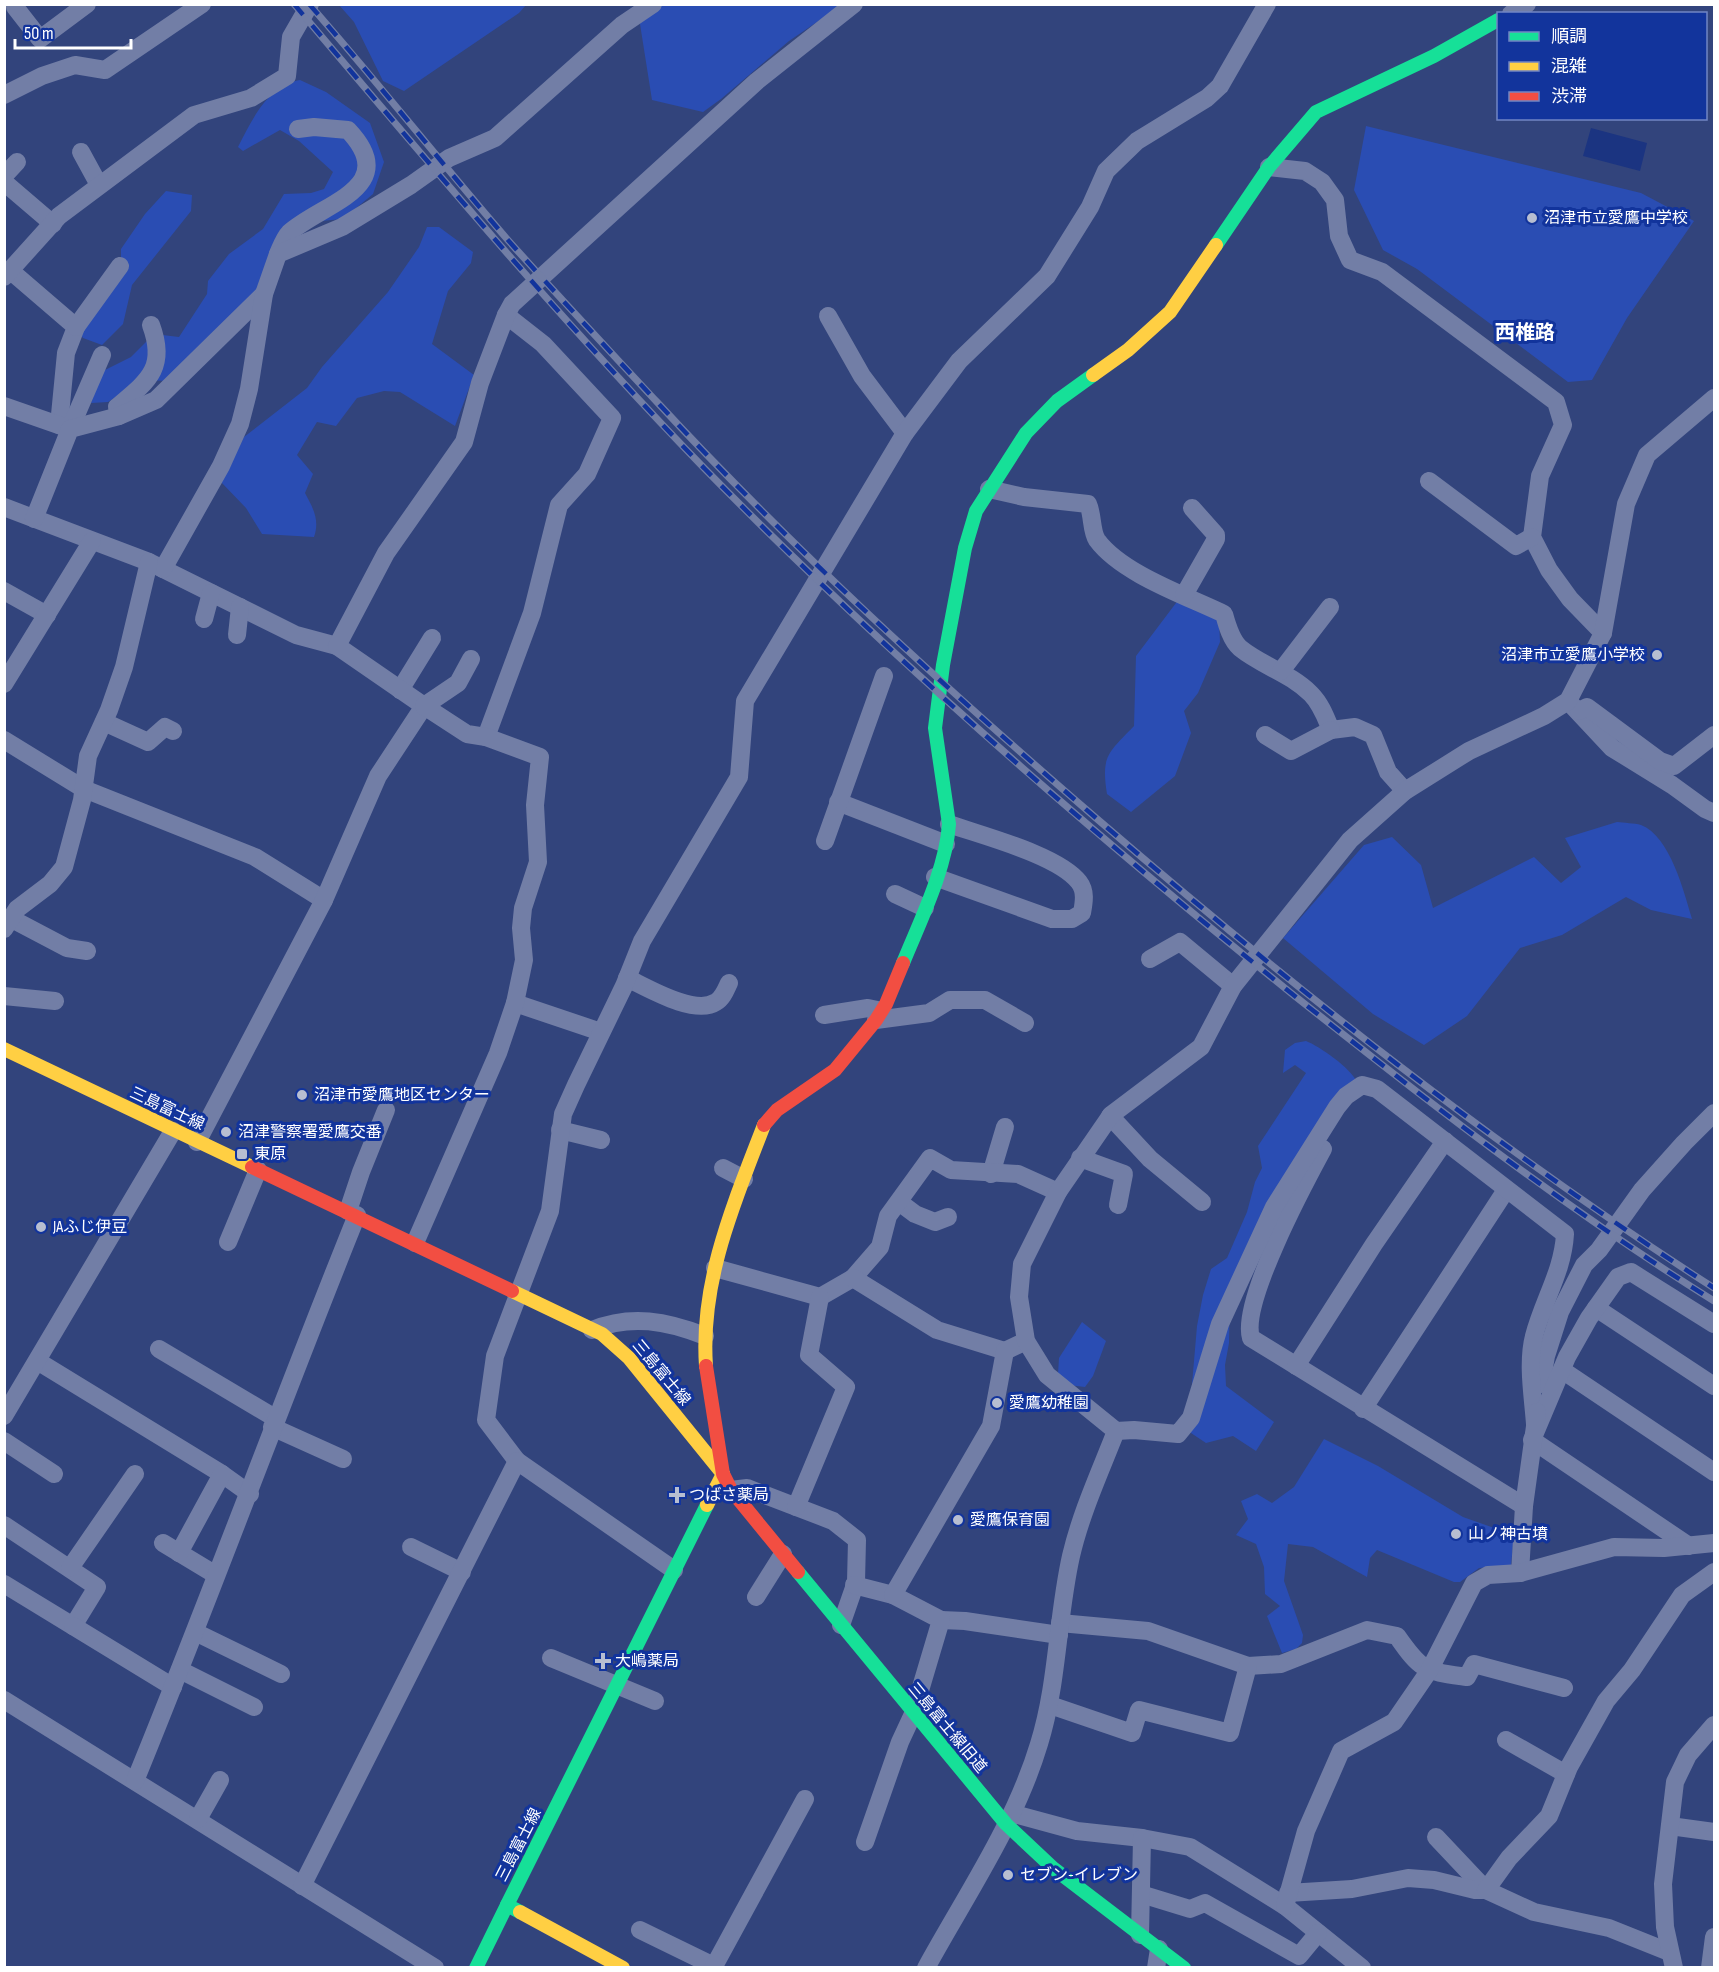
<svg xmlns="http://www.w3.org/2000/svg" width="1719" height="1972" font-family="'Sofia Sans Condensed','Noto Sans JP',sans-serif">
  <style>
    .green { fill: #2a4db3 }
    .water { fill: #1b3481 }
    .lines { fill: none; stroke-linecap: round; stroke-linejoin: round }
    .street { stroke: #727ea6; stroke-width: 18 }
    .fast { stroke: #16e098; stroke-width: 14 }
    .slow { stroke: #ffcf43; stroke-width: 14 }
    .jam { stroke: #f24e42; stroke-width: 14 }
    .rail-casing { stroke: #727ea5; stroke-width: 7 }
    .rail { stroke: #12349c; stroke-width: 4.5; stroke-dasharray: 14; stroke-linecap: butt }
    .poi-dot { fill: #b7bed1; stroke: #12349c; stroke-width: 2 }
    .labels { text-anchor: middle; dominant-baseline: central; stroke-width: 6; stroke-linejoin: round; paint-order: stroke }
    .poi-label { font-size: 16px; fill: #fff; stroke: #12349c; text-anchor: start }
    .street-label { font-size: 16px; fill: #fff; stroke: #12349c }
    .quarter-label { font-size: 20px; font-weight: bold; fill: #fff; stroke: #12349c }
  </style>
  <rect width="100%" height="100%" fill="#32447c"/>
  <g class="green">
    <polygon points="339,5 526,5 519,13 404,91 383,81 354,22"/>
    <polygon points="637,5 842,5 789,41 721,99 703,112 652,100"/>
    <path d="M300 80 326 92 370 123 384 162 373 194 343 219 309 222 260 291 171 381 142 380 108 402 91 403 103 371 131 357 154 334 179 337 207 294 208 281 229 254 263 229 284 194 311 193 324 189 333 172 299 141 280 130 243 151 238 147C252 120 267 86 300 80Z"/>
    <polygon points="1366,126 1641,193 1694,221 1627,318 1592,380 1568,382 1417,269 1383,250 1354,190"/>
    <polygon points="166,191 192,195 191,211 132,285 123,324 102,345 83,338 76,327 121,267 121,249 145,214"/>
    <path d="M427 227H439L473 252 471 263 448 291 432 344 474 375 455 426 400 392 384 391 357 398 336 426 317 422 297 455 313 474 305 493C313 508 320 520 314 537L262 534 246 508 221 482 244 437 307 388 322 367 388 292 419 247Z"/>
    <path d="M1179 599 1219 621 1220 642 1198 693 1184 711 1191 733 1175 776 1131 812 1107 794C1101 756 1108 753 1134 726L1136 656Z"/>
    <path d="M1617 822C1624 823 1634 823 1641 825 1670 836 1684 892 1692 919L1651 910 1626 897 1562 935 1520 948 1467 1016 1424 1045 1373 1014 1283 938 1364 845 1392 837 1421 865 1433 908 1534 857 1561 883 1581 867 1565 838Z"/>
    <path d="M1306 1041C1319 1046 1351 1068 1357 1082L1230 1294 1229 1343 1225 1365 1226 1386 1274 1422 1256 1451 1233 1436 1206 1443 1188 1431 1197 1326 1203 1295 1211 1269 1227 1258 1247 1212 1255 1182 1262 1168 1258 1146 1306 1073 1295 1065 1283 1073 1285 1050 1295 1043Z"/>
    <polygon points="1082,1322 1106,1341 1093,1376 1085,1387 1068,1385 1058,1374 1059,1358"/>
    <polygon points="1324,1439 1378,1466 1463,1517 1514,1535 1511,1565 1479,1568 1460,1582 1454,1582 1377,1550 1370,1558 1367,1577 1313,1547 1288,1544 1284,1581 1303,1635 1302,1643 1296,1649 1282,1653 1267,1616 1280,1606 1265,1594 1264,1567 1256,1544 1236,1535 1248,1519 1241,1501 1257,1494 1272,1503 1294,1487"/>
  </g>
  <polygon class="water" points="1591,128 1647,143 1640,171 1583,156"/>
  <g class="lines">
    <g class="street">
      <polyline points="15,7 40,39 87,4"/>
      <polyline points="1511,14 1527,4"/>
      <polyline points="4,95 42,76 75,65 105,70 202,4"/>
      <polyline points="81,152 99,185"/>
      <polyline points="1269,167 1305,171 1322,182 1335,200 1339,236 1350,260 1382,272 1556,402 1563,425 1540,476 1532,537 1549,570 1570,599 1603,633"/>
      <polyline points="4,176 17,162"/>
      <polyline points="4,182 53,224"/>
      <path d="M278 254C281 247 284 238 289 233 322 203 403 188 348 130L314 127 298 129"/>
      <polyline points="12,272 76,327 66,353 59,425"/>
      <polyline points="4,277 59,216 194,115 251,98 287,76 291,37 310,4"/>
      <polyline points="828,316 862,376 905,433"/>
      <polyline points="76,327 120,266"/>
      <polyline points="4,406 70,429 102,355"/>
      <path d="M119 416 117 407C148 381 167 368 151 325"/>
      <polyline points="1429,481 1516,546 1532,537"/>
      <path d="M989 489 1024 497 1088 504C1093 515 1091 531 1097 540 1122 574 1187 596 1224 614 1227 625 1231 640 1240 648 1262 666 1290 673 1311 694 1321 704 1326 718 1331 730L1355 727 1373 735 1388 772 1405 791"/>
      <polyline points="4,507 149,562 296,635 337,646"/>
      <polyline points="34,519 70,429 119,416 156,400 264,294"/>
      <polyline points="163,569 221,466 240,424 249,389 264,294 278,254 342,227 411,185 449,158 495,138 622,25 653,4"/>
      <polyline points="4,591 47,615"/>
      <polyline points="1184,595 1216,539 1216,535 1192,508"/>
      <polyline points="204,619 211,593"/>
      <polyline points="237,635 240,607"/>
      <polyline points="1281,671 1330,607"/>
      <polyline points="4,684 92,541"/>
      <polyline points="400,690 432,638"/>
      <polyline points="1568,701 1612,748 1672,785 1705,809 1714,813"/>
      <polyline points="1579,711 1587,707 1660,761 1674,766 1714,735"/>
      <polyline points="104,722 148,742 165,727 173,731"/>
      <polyline points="1265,735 1291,751 1331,730"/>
      <polyline points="486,737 532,613 559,505 587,474 612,418 543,344 506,315"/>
      <polyline points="4,740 84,789 255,857 324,900"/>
      <polyline points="838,802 946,844"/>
      <polyline points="825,841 884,676"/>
      <path d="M935 877 1052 919H1072L1082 913C1084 902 1086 891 1079 882 1058 855 983 836 949 824"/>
      <polyline points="895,894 925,908"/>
      <polyline points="10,918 67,948 87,951"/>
      <polyline points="4,929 17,909 50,884 64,867 82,800 88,756 109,710 124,667 149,562"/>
      <polyline points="1150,959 1180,942 1233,986"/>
      <path d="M627 978C648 988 695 1016 716 1002 723 998 726 989 729 983"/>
      <polyline points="4,996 55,1001"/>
      <polyline points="515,1003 601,1032"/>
      <polyline points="824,1015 868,1008 882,1011"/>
      <polyline points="876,1020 929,1013 950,1000 985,1000 1025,1023"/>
      <polyline points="1110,1116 1150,1159 1202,1202"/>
      <polyline points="560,1130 601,1140"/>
      <polyline points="197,1142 324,900 378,776 424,706 337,646 386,553 464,442 480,383 506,315 512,304 757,81 854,4"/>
      <path d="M1323 1149C1304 1184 1240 1303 1251 1338L1524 1506"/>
      <polyline points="1080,1158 1124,1174 1118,1205"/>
      <polyline points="723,1168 744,1179"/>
      <polyline points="991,1174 1005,1127"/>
      <polyline points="899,1202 915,1214 935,1222 948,1217"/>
      <polyline points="348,1211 361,1172 386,1110"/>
      <polyline points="228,1242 258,1170"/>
      <polyline points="415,1243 498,1053 515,1003 524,960 521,928 523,908 538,862 535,805 540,757 486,737 467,734 424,706 458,683 471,659"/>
      <polyline points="715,1268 820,1297 853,1278 880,1247 888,1216 930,1158 951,1170 1018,1174 1058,1192"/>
      <polyline points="853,1278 937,1330 1005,1351"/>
      <polyline points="1596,1308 1714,1386"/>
      <path d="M592 1330C631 1314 667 1321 705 1336"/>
      <polyline points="159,1349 275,1418"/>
      <polyline points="39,1362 222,1474 250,1494"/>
      <polyline points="1296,1366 1374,1244 1445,1141"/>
      <polyline points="1562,1370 1714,1472"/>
      <polyline points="1541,1384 1546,1356 1560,1312 1584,1265 1599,1250 1642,1190 1684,1143 1714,1113"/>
      <polyline points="1363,1409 1506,1190"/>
      <polyline points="4,1416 173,1131"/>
      <polyline points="272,1427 343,1459"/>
      <path d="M1116 1431 1134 1430 1178 1434 1191 1418 1220 1324 1274 1207 1337 1107 1346 1096 1362 1085 1377 1089 1565 1234C1563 1271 1543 1301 1534 1336 1527 1363 1533 1396 1535 1424"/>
      <polyline points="4,1441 54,1474"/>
      <polyline points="517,1461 486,1420 495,1356 550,1211 563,1114 576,1085 624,986 642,941 739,777 745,701 905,433 959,361 1047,276 1090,207 1106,171 1137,141 1207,98 1220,86 1267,4"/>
      <polyline points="731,1490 747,1488 833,1521 857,1540 856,1582 841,1625"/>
      <polyline points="796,1507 846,1387 809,1355 820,1297"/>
      <polyline points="4,1525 97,1587 73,1626 4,1584"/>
      <polyline points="163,1543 216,1575"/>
      <polyline points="1689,1546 1532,1440 1567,1357 1589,1318 1618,1277 1631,1272 1714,1324"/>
      <polyline points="411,1547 462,1572"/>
      <polyline points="179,1553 222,1474"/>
      <polyline points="70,1568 135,1474"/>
      <polyline points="1520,1573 1524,1506 1537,1412"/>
      <polyline points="854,1585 893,1595"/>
      <polyline points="756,1597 783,1554"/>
      <polyline points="941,1620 965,1621 1059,1635"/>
      <path d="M1060 1623 1148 1631 1248 1666 1281 1664 1367 1630 1397 1636C1422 1672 1425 1671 1467 1677L1474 1664 1564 1688"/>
      <polyline points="73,1626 173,1687"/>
      <polyline points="195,1632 281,1674"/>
      <polyline points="551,1658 655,1701"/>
      <polyline points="180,1670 254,1707"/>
      <polyline points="4,1700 435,1968"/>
      <polyline points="1050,1705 1132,1733 1139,1710 1230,1733 1248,1666"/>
      <polyline points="1506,1740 1566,1774"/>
      <path d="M135 1781C212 1593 281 1403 357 1215"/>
      <polyline points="1014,1814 1077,1831 1142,1838 1190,1847 1285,1906 1362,1968"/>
      <polyline points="198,1819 220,1780"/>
      <polyline points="1670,1826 1714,1832"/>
      <polyline points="1436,1837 1486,1890"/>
      <polyline points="865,1842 900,1742 913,1714 941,1620 893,1595 991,1426 1005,1351 1026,1341"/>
      <polyline points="302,1886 517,1461 674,1570"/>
      <polyline points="1288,1893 1352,1889 1408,1878 1434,1880 1475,1890 1486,1890"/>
      <polyline points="1141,1894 1190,1909 1205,1903 1299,1956 1318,1933"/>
      <polyline points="1285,1906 1306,1831 1341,1751 1394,1722 1429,1671 1474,1583 1488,1575 1520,1573 1614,1547 1664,1548 1714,1543"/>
      <polyline points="640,1930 714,1966"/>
      <polyline points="1140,1935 1142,1838"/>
      <polyline points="1669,1952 1609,1928 1534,1912 1486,1890 1509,1858 1549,1816 1569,1767 1606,1701 1632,1670 1682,1595 1714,1572"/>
      <polyline points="713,1968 805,1799"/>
      <path d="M926 1968C966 1895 1015 1824 1039 1744 1058 1683 1057 1618 1071 1556 1081 1513 1100 1472 1116 1431L1047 1375 1026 1341 1019 1297 1022 1264 1058 1192 1111 1115 1201 1047 1233 986 1350 840 1405 791 1469 751 1544 716 1568 701 1603 633 1626 504 1647 455 1714 398"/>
      <polyline points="1156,1968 1159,1949"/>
      <polyline points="1674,1968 1665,1927 1663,1884 1675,1782 1688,1755 1714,1725"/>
      <polyline points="1710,1968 1714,1937"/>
    </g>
    <g class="fast">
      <polyline points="1216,245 1269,167 1316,112 1434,56 1498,20"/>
      <path d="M903 963C920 921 946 869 949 824L935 728 943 665 965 548 976 511 1026 433 1057 401 1093 375"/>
      <polyline points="798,1572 1006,1824 1053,1868 1184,1968"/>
      <polyline points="520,1912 507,1905 707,1505"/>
      <polyline points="476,1968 507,1905"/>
    </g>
    <g class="slow">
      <polyline points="1093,375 1128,350 1170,312 1216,245"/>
      <polyline points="4,1049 252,1167"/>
      <polyline points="512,1291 602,1334 629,1358 723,1474 707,1505"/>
      <path d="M706 1366C700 1281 734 1203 764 1125"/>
      <polyline points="520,1912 623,1968"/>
    </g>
    <g class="jam">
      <polyline points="764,1125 777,1110 835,1070 876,1020 886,1004 903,963"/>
      <polyline points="252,1167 512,1291"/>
      <polyline points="706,1366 723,1474 731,1490 798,1572"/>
    </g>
    <g class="rail-casing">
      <g id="rail">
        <path d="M294 4C428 162 561 321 705 469 888 656 1087 829 1291 993 1428 1102 1566 1209 1714 1301"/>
        <path d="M309 4C377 81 440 162 507 239 556 294 607 348 657 402 794 550 943 686 1096 818 1292 987 1496 1148 1714 1288"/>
      </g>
    </g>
    <use href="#rail" class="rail"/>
  </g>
  <g class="poi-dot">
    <circle cx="1532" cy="218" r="6"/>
    <circle cx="1657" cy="655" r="6"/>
    <circle cx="302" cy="1095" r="6"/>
    <circle cx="226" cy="1132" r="6"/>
    <rect x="236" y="1148" width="12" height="12" rx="3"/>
    <circle cx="41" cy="1227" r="6"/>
    <circle cx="997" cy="1403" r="6"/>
    <path d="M674 1486h6v6h6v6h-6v6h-6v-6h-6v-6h6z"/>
    <circle cx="958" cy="1520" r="6"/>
    <circle cx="1456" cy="1534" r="6"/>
    <path d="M600 1652h6v6h6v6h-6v6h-6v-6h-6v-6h6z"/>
    <circle cx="1008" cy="1875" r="6"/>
  </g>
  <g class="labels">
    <g class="poi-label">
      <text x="1544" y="218">沼津市立愛鷹中学校</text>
      <text x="1645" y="655" text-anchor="end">沼津市立愛鷹小学校</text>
      <text x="314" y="1095">沼津市愛鷹地区センター</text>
      <text x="238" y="1132">沼津警察署愛鷹交番</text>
      <text x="254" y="1154">東原</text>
      <text x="53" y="1227">JAふじ伊豆</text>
      <text x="1009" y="1403">愛鷹幼稚園</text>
      <text x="689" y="1495">つばさ薬局</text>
      <text x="970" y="1520">愛鷹保育園</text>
      <text x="1468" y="1534">山ノ神古墳</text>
      <text x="615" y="1661">大嶋薬局</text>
      <text x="1020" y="1875">セブン-イレブン</text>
    </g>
    <g class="street-label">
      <text transform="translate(167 1109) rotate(25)">三島富士線</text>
      <text transform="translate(661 1373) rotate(50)">三島富士線</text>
      <text transform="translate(947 1728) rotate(50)">三島富士線旧道</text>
      <text transform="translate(519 1845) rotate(-63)">三島富士線</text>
    </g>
    <g class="quarter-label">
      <text x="1525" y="333">西椎路</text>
    </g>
  </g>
  <rect width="1719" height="1972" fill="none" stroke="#ffffff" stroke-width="12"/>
  <rect x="1497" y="12" width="210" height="108" fill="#12349c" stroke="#7185c4" stroke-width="1.5"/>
  <rect x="1509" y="32" width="30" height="9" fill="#16e098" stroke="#7185c4" stroke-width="1.5"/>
  <text x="1551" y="42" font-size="18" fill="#ffffff">順調</text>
  <rect x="1509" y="62" width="30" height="9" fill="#ffcf43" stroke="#7185c4" stroke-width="1.5"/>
  <text x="1551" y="72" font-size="18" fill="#ffffff">混雑</text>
  <rect x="1509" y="92" width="30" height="9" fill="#f24e42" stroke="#7185c4" stroke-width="1.5"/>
  <text x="1551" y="102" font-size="18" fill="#ffffff">渋滞</text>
  <path d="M15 39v9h116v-9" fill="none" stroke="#ffffff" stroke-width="3"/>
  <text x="24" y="39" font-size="18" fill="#ffffff" stroke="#12349c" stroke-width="4.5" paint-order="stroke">50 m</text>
</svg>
